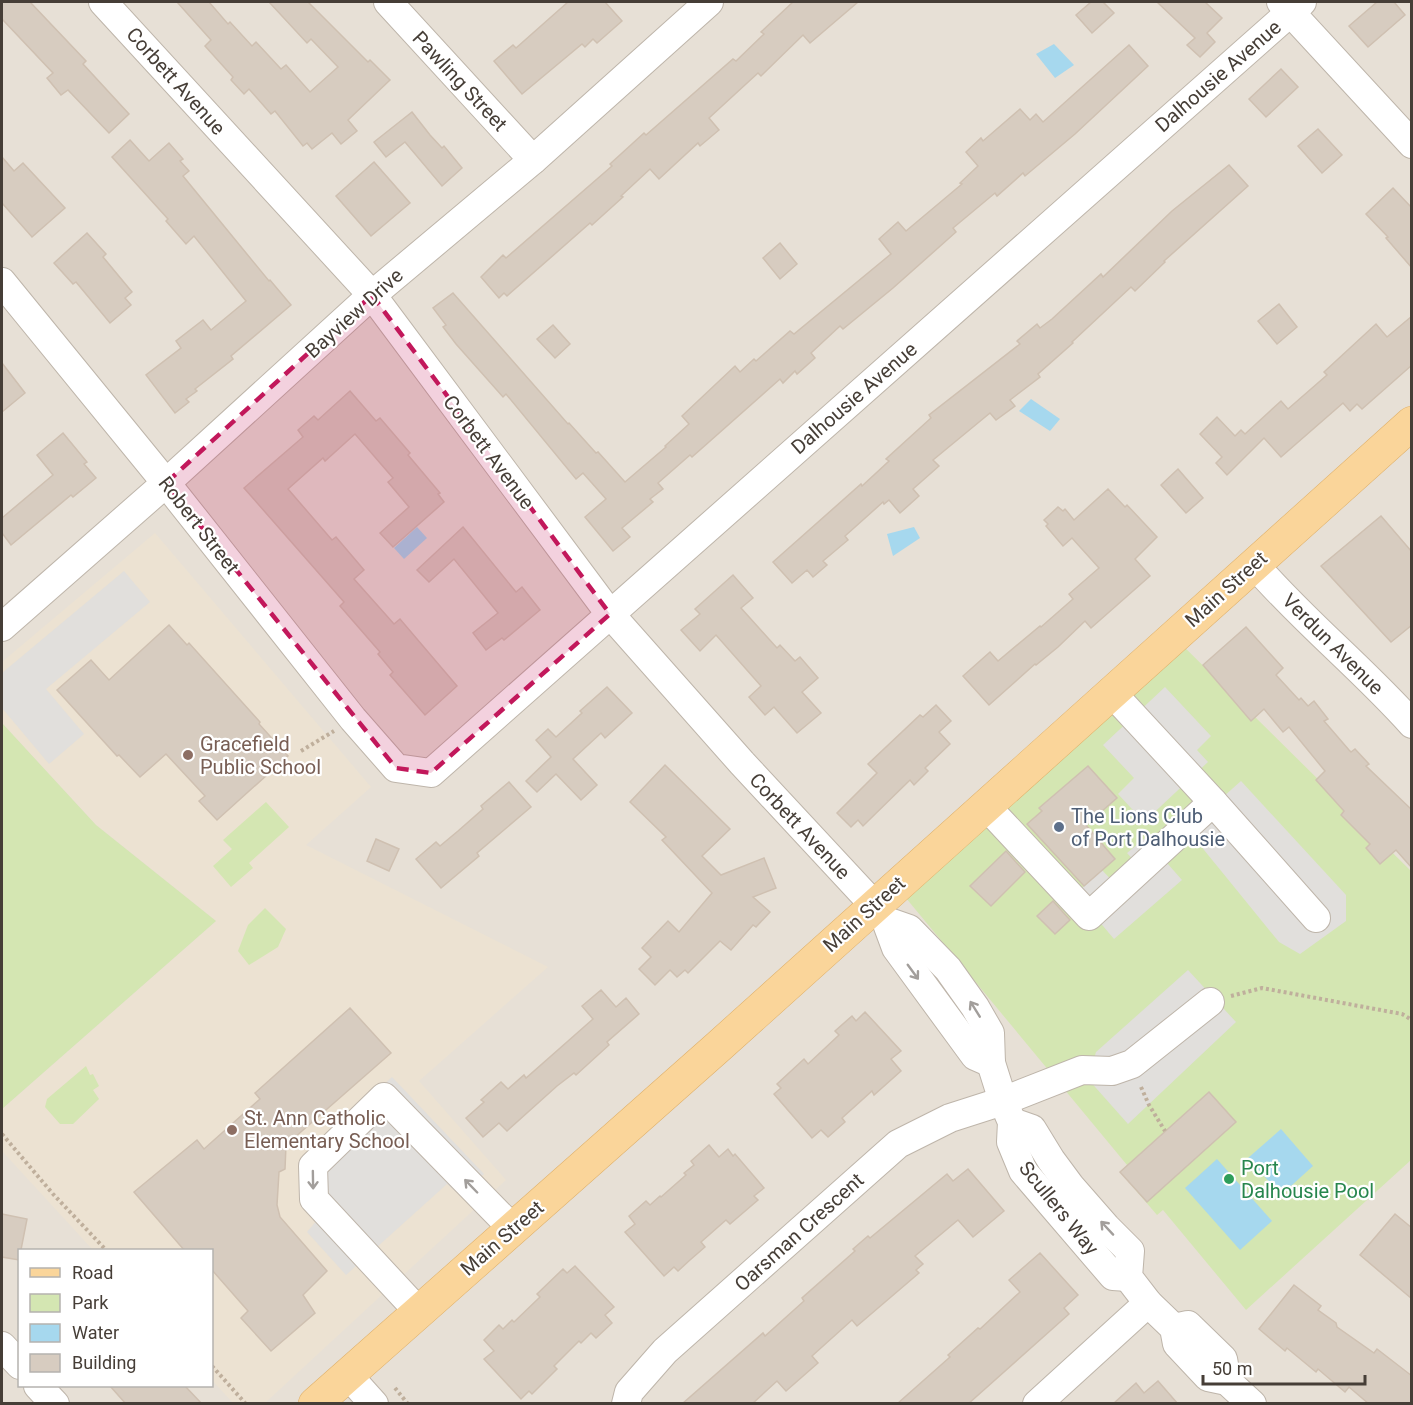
<svg xmlns="http://www.w3.org/2000/svg" width="1413" height="1405" font-family="Roboto,sans-serif">
  <style>
    .residential { fill: #e7e0d6; fill-rule: evenodd }
    .education { fill: #ece2d2 }
    .green { fill: #d4e6b2 }
    .parking { fill: #e1dfdc }
    .water { fill: #a6d8ee }
    .building { fill: #d7ccc0; stroke: #cfc0b1; stroke-width: 1.5 }
    .lines { fill: none; stroke-linecap: round; stroke-linejoin: round }
    .minor-casing { stroke: #beb5aa; stroke-width: 30 }
    .major-casing { stroke: #dfb06a; stroke-width: 34 }
    .path { stroke: #bfaf9c; stroke-width: 4; stroke-dasharray: 3 3; stroke-linecap: butt }
    .minor { stroke: #fff; stroke-width: 28 }
    .major { stroke: #fad59a; stroke-width: 33 }
    .oneway { stroke: #a29e9b }
    .marked { fill: #c2185b; fill-opacity: 0.2; stroke: #c2185b; stroke-width: 4.5; stroke-dasharray: 12 8; stroke-linejoin: round }
    .education-dot { fill: #8d6e63; stroke: #fff; stroke-width: 2 }
    .service-dot { fill: #5c6f8a; stroke: #fff; stroke-width: 2 }
    .leisure-dot { fill: #2e9e5b; stroke: #fff; stroke-width: 2 }
    .labels { text-anchor: middle; dominant-baseline: central; stroke-width: 4.5; stroke-linejoin: round; paint-order: stroke }
    .street-label { font-size: 20px; fill: #463e37; stroke: #fff }
    .education-label { font-size: 20px; fill: #785e54; stroke: #fff; text-anchor: start }
    .service-label { font-size: 20px; fill: #4e5e75; stroke: #fff; text-anchor: start }
    .leisure-label { font-size: 20px; fill: #27864d; stroke: #fff; text-anchor: start }
  </style>
  <rect width="100%" height="100%" fill="#f3eee8"/>
  <path class="residential" d="M2 2H1411V1403L2 1404ZM20 1250H212V1386H20Z"/>
  <polygon class="education" points="155,533 371,787 306,845 548,967 419,1081 506,1180 265,1403 233,1403 212,1380 212,1250 93,1250 2,1151 2,1109 216,921 96,825 2,723 2,662"/>
  <g class="green">
    <polygon points="1172,635 1411,871 1411,1160 1246,1310 1163,1210 1157,1215 1120,1172 1127,1165 896,886"/>
    <polygon points="2,723 96,825 216,921 2,1109"/>
    <polygon points="266,802 289,827 249,863 253,868 231,887 213,866 232,849 223,840"/>
    <polygon points="265,908 286,929 278,947 249,965 238,951 248,925"/>
    <polygon points="86,1066 90,1075 93,1074 99,1086 93,1090 99,1099 73,1124 60,1124 45,1107 47,1099"/>
  </g>
  <g class="parking">
    <polygon points="124,571 150,602 46,689 84,734 49,764 2,708 2,673"/>
    <polygon points="1165,687 1211,736 1197,750 1208,762 1144,822 1118,794 1134,778 1103,745"/>
    <polygon points="1241,781 1346,895 1346,921 1300,954 1279,942 1187,829"/>
    <polygon points="1145,838 1182,880 1114,939 1092,913 1082,888 1102,870 1119,888 1141,868 1127,853"/>
    <polygon points="1188,970 1236,1022 1128,1124 1088,1079 1096,1052"/>
    <polygon points="392,1077 484,1174 461,1196 447,1184 346,1275 307,1232 318,1219 307,1158"/>
  </g>
  <g class="water">
    <polygon points="1054,44 1074,65 1055,78 1036,54"/>
    <polygon points="1031,399 1060,419 1050,431 1019,411"/>
    <polygon points="417,527 427,538 404,559 394,548"/>
    <polygon points="914,527 920,538 893,556 887,534"/>
    <polygon points="1281,1129 1313,1166 1281,1195 1248,1158"/>
    <polygon points="1217,1159 1272,1221 1240,1250 1185,1188"/>
  </g>
  <g class="building">
    <polygon points="2,2 30,2 86,61 83,64 129,114 109,133 68,90 61,95 47,78 53,73 2,19"/>
    <polygon points="177,2 209,2 228,24 230,22 252,46 256,42 281,69 286,65 310,92 338,67 311,39 307,43 269,2 308,2 368,62 370,60 390,80 348,120 357,131 341,144 332,133 312,149 307,143 303,146 275,111 271,114 249,89 244,94 231,80 233,77 205,46 211,40"/>
    <polygon points="568,2 605,2 622,21 597,43 593,39 585,47 582,44 522,94 494,61 513,45 516,48"/>
    <polygon points="793,2 858,2 810,43 803,35 761,76 758,73 709,118 719,130 700,146 698,143 659,179 650,169 621,196 623,197 592,225 590,223 507,296 504,293 499,298 481,277 503,255 506,258 612,166 610,164 644,133 646,135 733,59 736,61 764,34 761,32"/>
    <polygon points="1091,2 1103,2 1114,13 1092,33 1076,15"/>
    <polygon points="1157,2 1205,2 1222,18 1207,33 1215,42 1200,57 1187,45 1195,38"/>
    <polygon points="1377,2 1394,2 1405,15 1368,47 1349,26"/>
    <polygon points="1129,45 1148,66 1075,134 1025,176 1023,173 997,196 995,193 953,228 956,232 893,288 843,329 840,326 811,353 815,358 797,374 795,371 783,383 780,379 692,457 690,455 658,483 663,489 650,499 653,502 622,528 630,537 613,551 585,517 606,499 583,473 576,479 506,394 503,397 456,344 443,327 446,325 433,308 453,293 568,424 569,423 596,453 598,452 625,482 666,447 665,446 689,424 682,416 735,366 740,372 754,359 756,361 790,331 794,334 891,254 879,239 898,222 906,231 962,184 960,183 978,166 966,152 981,138 983,141 1020,109 1030,120 1036,114 1043,122"/>
    <polygon points="1281,69 1298,87 1266,117 1249,99"/>
    <polygon points="412,112 430,135 442,148 444,146 462,168 442,186 405,142 386,157 374,142"/>
    <polygon points="1318,129 1342,155 1322,173 1298,146"/>
    <polygon points="130,140 149,161 169,143 183,159 180,161 189,171 183,176 269,281 270,280 291,305 231,356 233,359 195,389 197,391 186,399 189,402 175,413 146,375 181,348 176,341 203,320 211,330 246,301 194,236 186,244 166,221 168,219 112,157"/>
    <polygon points="2,157 14,171 23,163 65,208 32,237 2,203"/>
    <polygon points="374,162 410,203 371,236 336,196"/>
    <polygon points="1229,165 1248,186 1164,261 1165,262 1135,291 1131,287 1072,342 1073,343 1038,374 1040,377 1010,400 1015,406 996,420 990,413 933,460 939,466 913,489 919,496 900,513 889,500 884,504 883,502 845,536 848,540 823,561 827,565 813,577 807,570 792,583 773,562 861,484 862,486 889,461 886,459 931,418 929,415 1020,344 1017,341 1037,324 1040,328 1052,319 1101,274 1103,277 1172,211"/>
    <polygon points="1393,188 1412,208 1412,268 1386,238 1388,237 1366,214"/>
    <polygon points="87,233 106,254 103,257 132,292 125,298 131,305 110,323 76,282 73,284 54,263"/>
    <polygon points="780,243 797,264 780,279 763,258"/>
    <polygon points="1279,304 1297,327 1277,344 1258,321"/>
    <polygon points="1412,316 1412,365 1362,409 1357,404 1350,411 1343,403 1281,457 1264,438 1227,475 1216,463 1222,457 1200,434 1217,417 1235,436 1241,430 1245,434 1281,401 1288,409 1327,375 1324,372 1376,324 1387,337"/>
    <polygon points="553,325 570,344 555,358 537,339"/>
    <polygon points="2,363 25,393 2,412"/>
    <polygon points="350,391 376,421 380,418 410,453 408,455 440,493 438,494 444,502 393,547 380,533 409,507 388,482 393,478 355,434 325,461 323,458 288,489 332,540 336,537 364,570 354,579 394,624 400,619 457,686 425,715 390,675 393,672 378,654 380,652 340,606 344,602 244,488 303,437 298,430 314,416 318,420"/>
    <polygon points="63,433 87,462 84,464 96,478 73,497 71,495 11,545 2,533 2,518 53,475 37,455"/>
    <polygon points="1178,469 1203,498 1186,513 1161,485"/>
    <polygon points="1108,489 1125,507 1127,505 1157,537 1135,559 1150,576 1091,628 1085,621 1058,647 1036,665 1035,664 989,705 963,676 990,652 998,661 1040,626 1041,627 1073,599 1069,594 1099,568 1072,538 1063,546 1046,526 1048,524 1044,520 1058,507 1063,511 1065,509 1074,520"/>
    <polygon points="1381,516 1412,552 1412,625 1391,642 1321,566"/>
    <polygon points="463,527 516,592 522,587 540,610 504,640 502,638 486,650 473,633 498,613 454,559 429,582 417,570"/>
    <polygon points="733,575 753,598 741,608 777,648 780,645 795,661 800,657 818,678 802,692 821,713 797,733 774,707 765,715 749,697 761,686 716,635 700,651 681,630 700,614 695,609"/>
    <polygon points="169,625 187,645 189,643 260,722 259,724 288,756 217,820 199,801 205,796 166,754 140,777 119,755 117,756 57,690 91,660 109,680"/>
    <polygon points="1246,627 1283,668 1276,675 1299,700 1301,698 1308,706 1314,701 1328,719 1324,721 1349,750 1351,752 1355,749 1369,764 1366,766 1412,810 1412,868 1396,850 1380,864 1366,848 1370,844 1341,815 1344,811 1316,780 1325,771 1289,727 1283,732 1264,709 1251,721 1203,665"/>
    <polygon points="607,687 632,713 605,738 601,733 573,759 597,785 581,800 556,774 537,792 526,781 551,757 536,740 548,729 556,737 582,713 580,711"/>
    <polygon points="936,705 951,721 939,732 950,744 925,768 928,771 914,785 910,780 863,826 858,820 851,827 837,813 877,773 868,764 920,715 923,717"/>
    <polygon points="665,765 730,829 702,856 721,875 764,858 776,888 753,897 770,912 756,927 753,925 731,950 720,941 688,973 685,970 677,977 670,970 655,985 639,969 651,957 642,948 668,921 679,932 712,893 662,840 666,837 630,802"/>
    <polygon points="1088,766 1117,798 1086,825 1115,859 1084,886 1027,824 1042,811 1039,808"/>
    <polygon points="509,782 531,807 477,853 479,856 441,888 416,859 436,842 440,846 458,831 483,809 481,806"/>
    <polygon points="376,839 399,849 389,871 367,861"/>
    <polygon points="1006,851 1025,872 991,906 970,886"/>
    <polygon points="1053,901 1070,920 1055,934 1037,916"/>
    <polygon points="601,990 616,1007 626,998 639,1014 607,1042 609,1045 576,1075 574,1073 557,1086 507,1131 499,1123 483,1137 466,1118 484,1102 481,1100 501,1082 508,1089 524,1075 526,1078 593,1019 582,1006"/>
    <polygon points="350,1008 391,1053 286,1145 285,1169 279,1172 277,1205 280,1217 327,1271 303,1295 315,1313 271,1351 241,1318 248,1311 212,1270 212,1251 185,1251 134,1192 197,1140 204,1149 260,1099 255,1093"/>
    <polygon points="865,1012 901,1051 891,1059 901,1071 874,1095 872,1091 842,1118 845,1122 828,1137 821,1130 812,1138 774,1094 781,1088 777,1084 804,1059 808,1064 839,1035 835,1031 852,1016 856,1021"/>
    <polygon points="1209,1092 1236,1122 1147,1202 1120,1172"/>
    <polygon points="709,1145 719,1157 728,1149 733,1156 735,1154 764,1188 754,1196 758,1200 730,1224 726,1220 701,1242 705,1247 690,1260 678,1271 674,1267 664,1276 625,1232 635,1224 629,1216 646,1201 650,1205 660,1196 661,1197 686,1175 684,1173 694,1165 691,1161"/>
    <polygon points="968,1169 1004,1211 973,1237 958,1220 915,1256 923,1264 916,1270 919,1273 857,1326 852,1320 812,1356 818,1363 786,1391 777,1381 752,1404 682,1404 763,1333 765,1336 804,1301 802,1298 855,1251 853,1249 868,1236 870,1238 947,1174 953,1181"/>
    <polygon points="2,1214 27,1219 19,1260 2,1257"/>
    <polygon points="1395,1214 1412,1228 1412,1299 1360,1255"/>
    <polygon points="1040,1253 1078,1295 1064,1308 1069,1314 968,1404 897,1404 950,1357 948,1355 978,1328 980,1329 1020,1292 1009,1280"/>
    <polygon points="575,1266 614,1307 605,1315 612,1323 596,1338 591,1333 581,1343 579,1341 554,1366 557,1369 532,1394 529,1391 521,1399 484,1359 494,1351 484,1340 499,1325 503,1329 512,1320 514,1322 540,1297 537,1294 563,1269 567,1273"/>
    <polygon points="1294,1285 1321,1306 1318,1310 1336,1323 1337,1327 1374,1353 1377,1349 1412,1376 1412,1404 1369,1404 1349,1387 1345,1392 1318,1369 1316,1372 1287,1348 1285,1351 1259,1329"/>
    <polygon points="1158,1381 1178,1404 1113,1404 1136,1383 1144,1393"/>
    <polygon points="110,1386 185,1386 202,1404 126,1404"/>
  </g>
  <g class="lines">
    <g class="minor-casing">
      <g id="minor">
        <polyline points="103,2 372,295 610,614 742,763 874,905 886,921 896,948 975,1056 991,1063"/>
        <polyline points="388,2 533,160"/>
        <polyline points="1281,2 1412,144"/>
        <polyline points="2,282 166,483 353,719 396,768 431,773 1302,2"/>
        <path d="M1254 564C1303 621 1362 668 1412 724"/>
        <polyline points="2,627 166,483 372,295 533,160 709,2"/>
        <polyline points="1213,802 1316,918"/>
        <polyline points="985,805 1089,916 1213,802 1112,693"/>
        <polyline points="886,921 909,929 948,969 975,1007 990,1033 991,1063 1003,1101 1012,1122 1011,1142 1023,1171 1113,1276 1128,1277"/>
        <polyline points="1012,1122 1032,1129 1051,1160 1071,1187 1106,1227 1130,1251 1128,1277 1148,1303 1174,1328 1177,1344 1208,1377 1227,1381 1252,1404"/>
        <polyline points="418,1311 314,1199 313,1166 384,1097 512,1228"/>
        <polyline points="1174,1328 1188,1325 1223,1359 1227,1381"/>
        <polyline points="2,1346 20,1365"/>
        <polyline points="347,1374 374,1404"/>
        <polyline points="38,1386 55,1404"/>
        <polyline points="626,1404 629,1392 665,1351 898,1144 950,1118 1003,1101 1082,1070 1112,1071 1132,1064 1210,1002"/>
        <polyline points="1037,1404 1148,1303"/>
      </g>
    </g>
    <g class="major-casing">
      <polyline id="major" points="315,1404 718,1047 1412,423"/>
    </g>
    <g class="path">
      <polyline points="301,751 334,731"/>
      <polyline points="1231,996 1262,988 1402,1014 1412,1020"/>
      <polyline points="1141,1087 1149,1105 1165,1131"/>
      <polyline points="2,1134 53,1194 106,1250"/>
      <polyline points="212,1366 246,1404"/>
      <polyline points="395,1388 408,1404"/>
    </g>
    <use href="#minor" class="minor"/>
    <use href="#major" class="major"/>
  </g>
  <defs><path id="oneway-shaft" d="M-6 0H5M1.5-3L5.5 0L1.5 3" fill="none" stroke-width="1.6" stroke-linecap="round" stroke-linejoin="round" transform="scale(1.5)"/></defs>
  <g class="oneway">
    <use href="#oneway-shaft" transform="translate(913 972) rotate(54)"/>
    <use href="#oneway-shaft" transform="translate(975 1009) rotate(-122)"/>
    <use href="#oneway-shaft" transform="translate(313 1180) rotate(89)"/>
    <use href="#oneway-shaft" transform="translate(471 1186) rotate(-134)"/>
    <use href="#oneway-shaft" transform="translate(1107 1228) rotate(-133)"/>
  </g>
  <path class="marked" d="M372 295 610 614 431 773 396 768 166 483Z"/>
  <g class="education-dot">
    <circle cx="188" cy="755" r="6"/>
    <circle cx="232" cy="1130" r="6"/>
  </g>
  <circle class="service-dot" cx="1059" cy="827" r="6"/>
  <circle class="leisure-dot" cx="1229" cy="1179" r="6"/>
  <g class="labels">
    <g class="street-label">
      <text transform="translate(1218 76) rotate(-41)">Dalhousie Avenue</text>
      <text transform="translate(176 81) rotate(48)">Corbett Avenue</text>
      <text transform="translate(460 81) rotate(47)">Pawling Street</text>
      <text transform="translate(354 313) rotate(-42)">Bayview Drive</text>
      <text transform="translate(854 398) rotate(-41)">Dalhousie Avenue</text>
      <text transform="translate(489 452) rotate(53)">Corbett Avenue</text>
      <text transform="translate(199 525) rotate(52)">Robert Street</text>
      <text transform="translate(1226 589) rotate(-42)">Main Street</text>
      <text transform="translate(1333 644) rotate(45)">Verdun Avenue</text>
      <text transform="translate(800 826) rotate(47)">Corbett Avenue</text>
      <text transform="translate(864 914) rotate(-42)">Main Street</text>
      <text transform="translate(1059 1208) rotate(51)">Scullers Way</text>
      <text transform="translate(799 1232) rotate(-42)">Oarsman Crescent</text>
      <text transform="translate(502 1238) rotate(-41)">Main Street</text>
    </g>
    <g class="education-label">
      <text x="200" y="744">Gracefield<tspan x="200" dy="23">Public School</tspan></text>
      <text x="244" y="1118">St. Ann Catholic<tspan x="244" dy="23">Elementary School</tspan></text>
    </g>
    <g class="service-label">
      <text x="1071" y="816">The Lions Club<tspan x="1071" dy="23">of Port Dalhousie</tspan></text>
    </g>
    <g class="leisure-label">
      <text x="1241" y="1168">Port<tspan x="1241" dy="23">Dalhousie Pool</tspan></text>
    </g>
  </g>
  <rect width="1413" height="1405" fill="none" stroke="#463e37" stroke-width="6"/>
  <rect x="18" y="1249" width="195" height="138" fill="#ffffff" stroke="#b5b2af" stroke-width="1.5"/>
  <rect x="30" y="1268" width="30" height="9" fill="#fad59a" stroke="#b5b2af" stroke-width="1.5"/>
  <text x="72" y="1279" font-size="18" fill="#463e37">Road</text>
  <rect x="30" y="1294" width="30" height="18" fill="#d4e6b2" stroke="#b5b2af" stroke-width="1.5"/>
  <text x="72" y="1309" font-size="18" fill="#463e37">Park</text>
  <rect x="30" y="1324" width="30" height="18" fill="#a6d8ee" stroke="#b5b2af" stroke-width="1.5"/>
  <text x="72" y="1339" font-size="18" fill="#463e37">Water</text>
  <rect x="30" y="1354" width="30" height="18" fill="#d7ccc0" stroke="#b5b2af" stroke-width="1.5"/>
  <text x="72" y="1369" font-size="18" fill="#463e37">Building</text>
  <path d="M1203 1375v9h162v-9" fill="none" stroke="#463e37" stroke-width="3"/>
  <text x="1212" y="1375" font-size="18" fill="#463e37" stroke="#ffffff" stroke-width="4.5" paint-order="stroke">50 m</text>
</svg>
